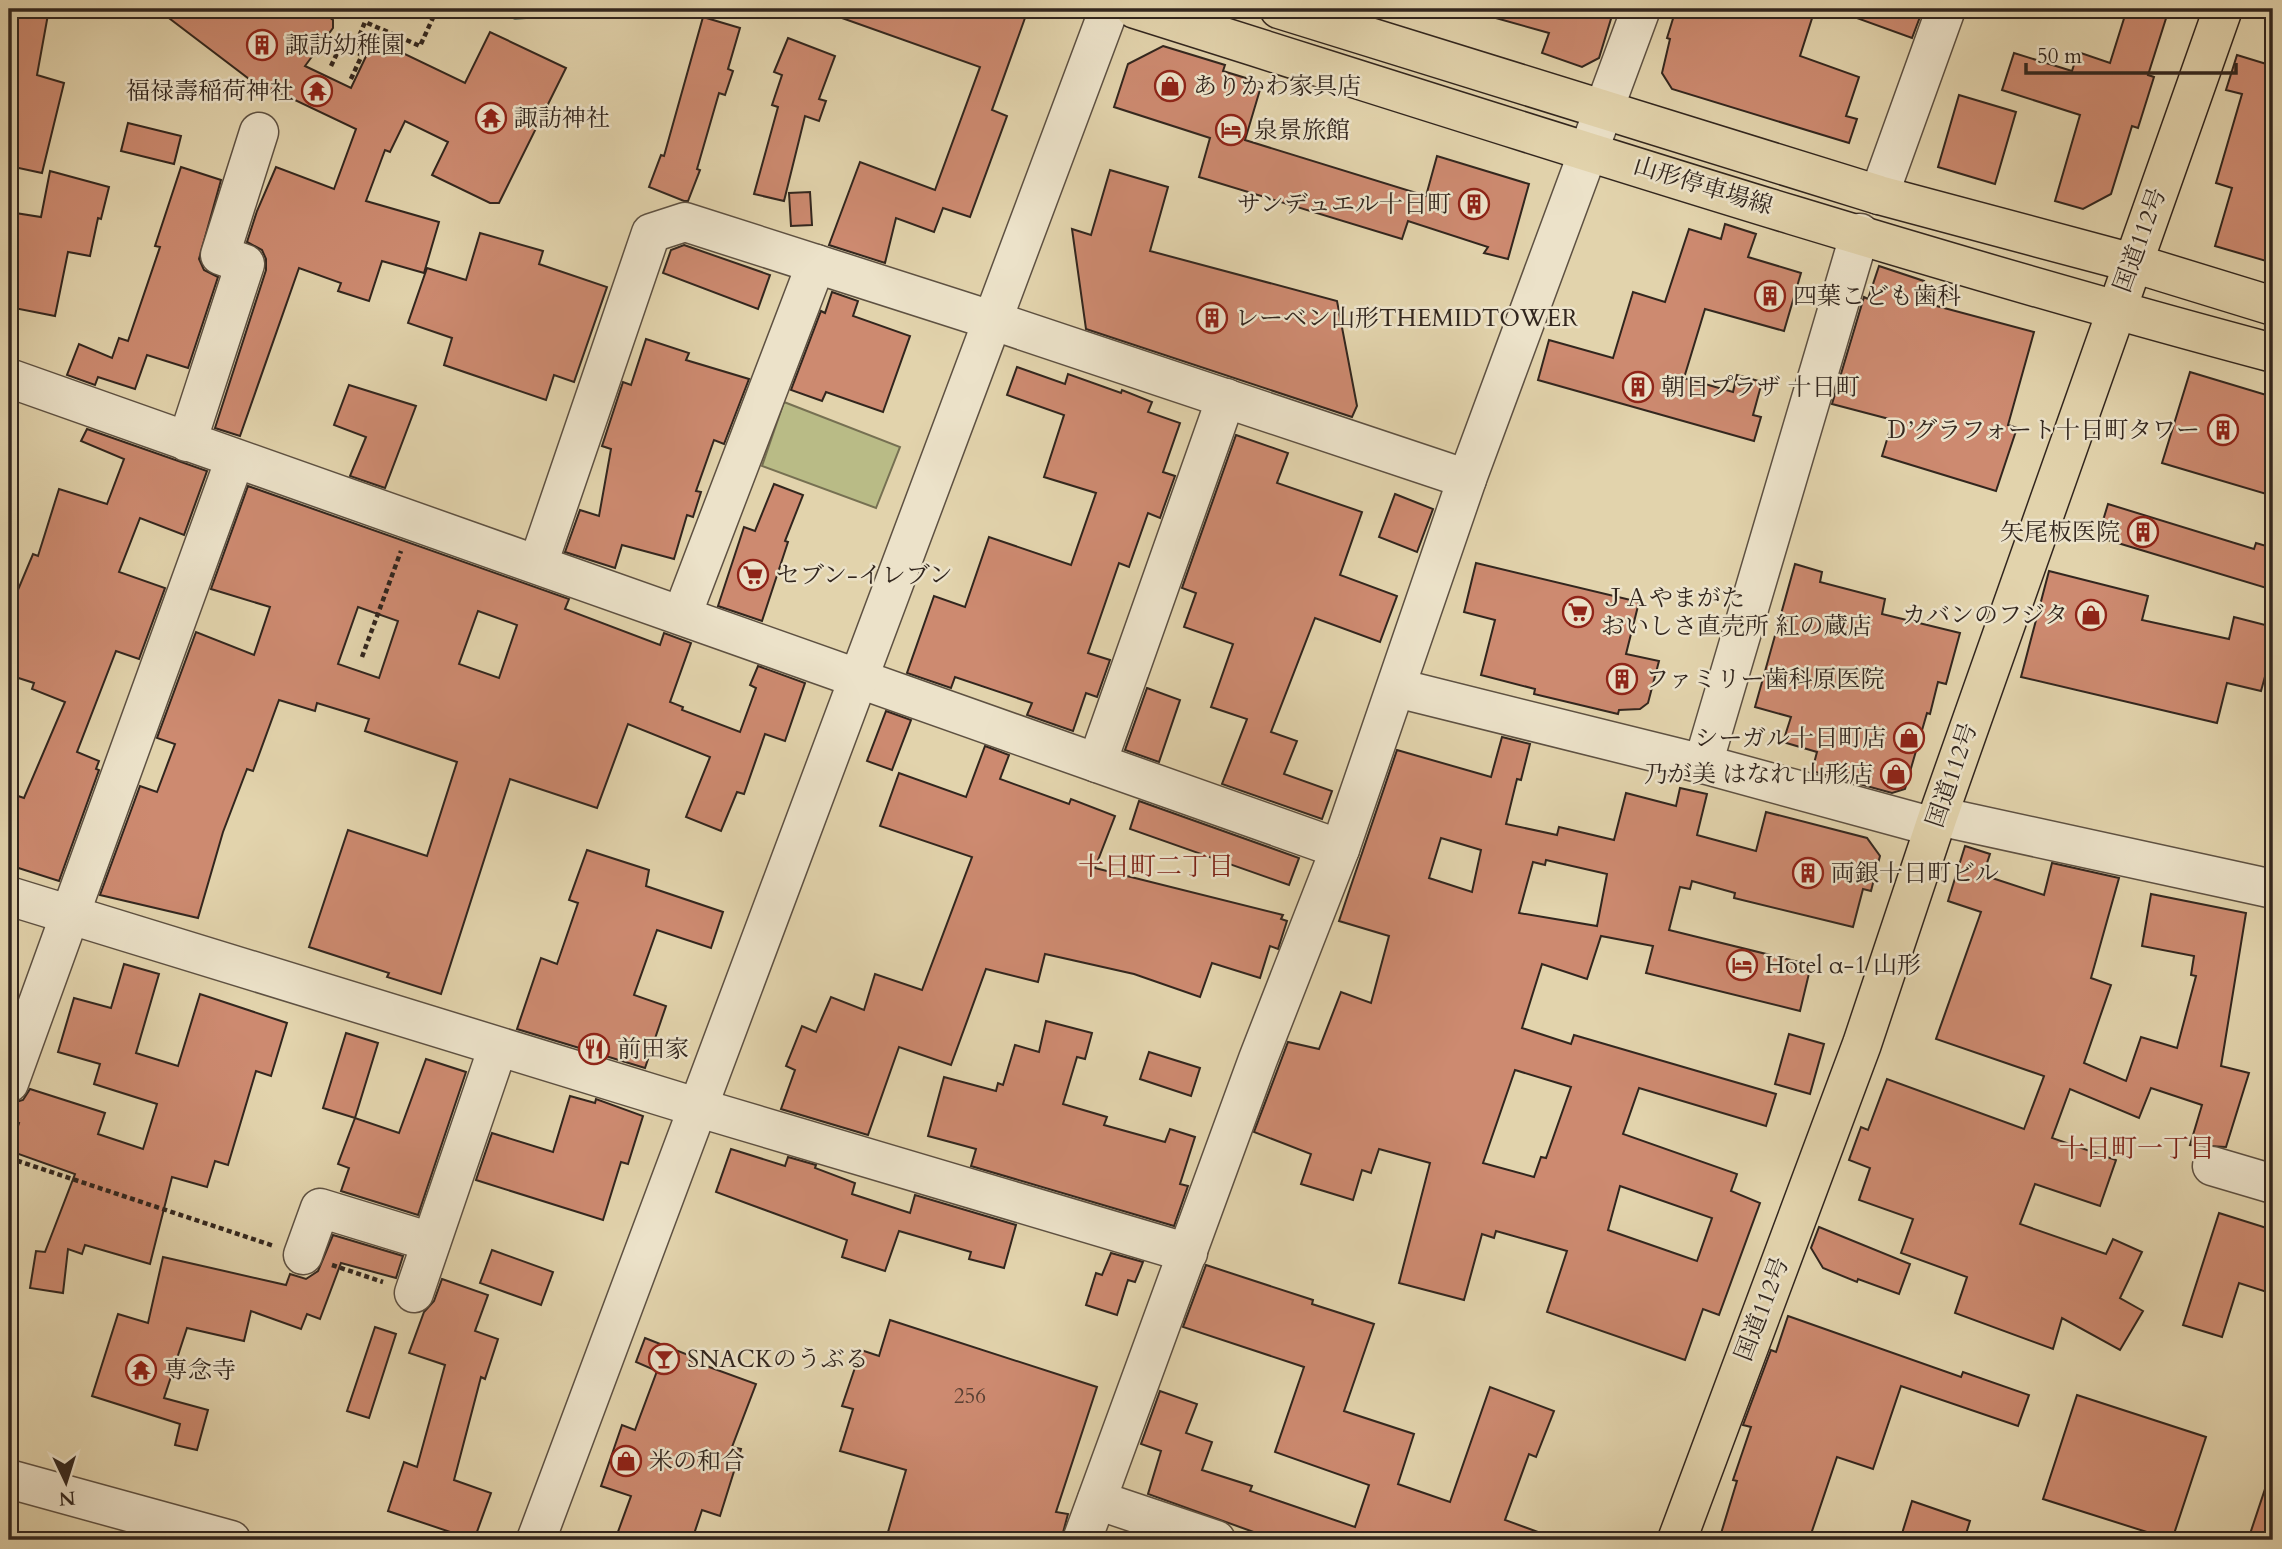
<svg xmlns="http://www.w3.org/2000/svg" width="2282" height="1549" font-family="Cardo,'Noto Serif JP',serif">
  <style>
    .green { fill: #b9bb86; stroke: #767052; stroke-width: 2 }
    .water { fill: #95b8aa; stroke: #6d7e72; stroke-width: 2 }
    .building { fill: #cd8a70; stroke: #32261e; stroke-width: 2; fill-rule: evenodd }
    .lines { fill: none; stroke-linecap: round; stroke-linejoin: round }
    .minor-casing { stroke: #5e5142; stroke-width: 41 }
    .major-casing { stroke: #32261e; stroke-width: 41 }
    .highway-casing { stroke: #32261e; stroke-width: 41 }
    .path { stroke: #32261e; stroke-width: 4.5; stroke-dasharray: 5 3.5; stroke-linecap: butt }
    .minor { stroke: #ece2c9; stroke-width: 38 }
    .major { stroke: #e2d3ac; stroke-width: 38 }
    .highway { stroke: #e2d3ac; stroke-width: 38 }
    .labels { text-anchor: middle; dominant-baseline: central; stroke-width: 5; stroke-linejoin: round; paint-order: stroke }
    .number-label { font-size: 21px; fill: #593f32 }
    .poi-label { font-size: 24px; fill: #32261e; stroke: #ece2c9; text-anchor: start }
    .street-label { font-size: 24px; fill: #32261e; stroke: #ece2c9 }
    .neighbourhood-label { font-size: 26px; fill: #7a1f14; stroke: #ece2c9 }
  </style>
  <rect width="100%" height="100%" fill="#e2d3ac"/>
  <filter id="stains"><feTurbulence type="fractalNoise" baseFrequency=".00286" numOctaves="4"/><feColorMatrix values="0 0 0 0 .2 0 0 0 0 .09 0 0 0 0 .02 0 0 0 .5 -.17"/></filter>
  <radialGradient id="worn" r=".72"><stop offset=".6" stop-color="#630" stop-opacity="0"/><stop offset="1" stop-color="#630" stop-opacity=".3"/></radialGradient>
  <polygon class="green" points="784,402 900,447 876,508 762,466"/>
  <polygon class="water" points="494,9 540,9 537,17 515,19"/>
  <g class="building">
    <polygon points="12,9 49,9 37,75 64,83 42,173 14,167 16,157 9,156 9,28"/>
    <polygon points="157,9 318,9 333,20 333,28 305,66 351,88 369,50 376,54 382,43 465,83 490,32 566,68 499,203 490,203 432,175 448,142 405,121 390,152 385,150 366,201 439,222 424,273 382,261 369,301 338,291 341,283 299,268 240,436 215,428 266,270 266,259 262,250 247,242 257,211 276,167 334,189 356,129 272,89 269,94"/>
    <polygon points="825,9 998,9 1025,18 992,110 1007,116 970,217 943,208 934,232 896,218 885,263 829,245 860,162 935,190 980,67 825,12"/>
    <polygon points="1486,9 1614,9 1599,58 1582,67 1542,53 1549,33 1485,15"/>
    <polygon points="1676,9 1815,9 1800,56 1859,77 1846,116 1857,119 1849,143 1672,89 1662,73 1670,39 1667,38"/>
    <polygon points="1841,9 1923,9 1912,38 1840,12"/>
    <polygon points="2127,9 2169,9 2148,75 2154,77 2138,128 2132,126 2111,194 2083,209 2055,201 2080,115 2002,90 2014,53 2072,71 2078,52 2110,63"/>
    <polygon points="703,17 740,28 728,69 733,71 725,95 719,93 697,169 700,170 688,201 684,201 649,187 661,155 664,156"/>
    <polygon points="788,38 835,56 819,99 826,101 819,121 805,116 784,201 754,194 778,107 772,105 782,75 774,72"/>
    <polygon points="1163,46 1225,65 1223,71 1262,83 1245,140 1426,196 1437,156 1529,184 1508,259 1484,253 1488,247 1408,221 1402,239 1199,177 1210,138 1114,107 1128,64"/>
    <polygon points="2237,55 2273,66 2273,263 2215,246 2232,188 2216,183 2242,94 2226,90"/>
    <polygon points="1959,95 2016,112 1995,184 1938,167"/>
    <polygon points="128,123 181,136 174,164 121,151"/>
    <polygon points="181,167 221,180 199,259 204,270 218,277 188,368 147,355 135,389 98,377 95,385 67,375 79,344 112,358 119,338 128,341 160,247 155,246"/>
    <polygon points="1110,170 1168,187 1150,251 1337,301 1357,406 1352,417 1086,329 1072,229 1091,235"/>
    <polygon points="50,171 109,187 101,219 98,218 90,256 68,252 55,316 9,307 9,212 41,217"/>
    <polygon points="810,192 812,225 791,226 789,193"/>
    <polygon points="1725,224 1756,234 1748,257 1801,273 1784,331 1705,309 1684,378 1733,392 1737,375 1762,382 1753,415 1761,417 1754,441 1538,380 1549,340 1613,358 1633,292 1665,302 1689,229 1721,239"/>
    <polygon points="480,233 543,251 539,264 607,287 574,382 554,375 546,400 444,365 452,338 408,323 427,268 466,280"/>
    <polygon points="684,245 770,275 758,309 663,273 671,250"/>
    <polygon points="1879,266 1924,281 1918,301 2034,332 2008,425 2017,428 1996,491 1882,456 1893,420 1832,404 1864,297 1868,299"/>
    <polygon points="832,292 858,301 853,316 910,336 883,412 826,392 822,401 791,390 821,311 825,313"/>
    <polygon points="646,339 689,353 686,360 749,379 724,444 714,440 696,491 701,492 693,517 687,515 674,559 622,545 615,568 565,552 580,510 599,516 611,449 602,446 623,382 631,385"/>
    <polygon points="1017,367 1065,384 1068,374 1121,393 1122,390 1152,402 1148,412 1180,423 1163,472 1175,476 1160,518 1148,513 1129,567 1119,563 1088,653 1110,660 1097,697 1086,693 1073,731 1027,715 1032,703 955,677 951,688 907,673 934,596 965,607 989,537 1071,565 1096,493 1044,477 1064,415 1007,395"/>
    <polygon points="2190,372 2273,397 2273,496 2162,463"/>
    <polygon points="349,385 416,406 385,488 350,476 366,437 334,425"/>
    <polygon points="87,429 207,471 184,535 140,518 119,572 165,588 139,659 116,651 77,752 99,761 96,769 99,770 59,881 9,865 9,793 24,798 65,702 32,689 34,683 9,675 9,595 15,597 33,554 38,556 59,489 107,504 124,459 81,441"/>
    <polygon points="1236,435 1288,453 1277,483 1362,512 1340,575 1397,596 1380,642 1315,618 1271,732 1297,741 1284,774 1332,791 1322,819 1222,784 1247,719 1211,707 1233,644 1184,627 1196,593 1182,588"/>
    <polygon points="774,484 803,495 785,541 788,542 762,621 718,606 744,527 755,531"/>
    <path d="M248 486 569 599 565 609 660 645 664 633 691 643 670 702 683 707 682 710 740 732 756 688 750 685 758 666 805 683 785 741 765 734 744 794 737 792 721 831 686 817 710 757 628 724 597 808 510 779 441 994 387 977 389 973 309 947 348 830 427 856 457 762 365 731 369 719 317 703 315 711 279 700 253 771 247 769 223 832 198 918 100 895 140 786 157 792 175 744 157 738 196 632 254 655 270 607 211 589ZM358 607 398 621 379 678 338 664ZM478 611 517 625 499 678 459 664Z"/>
    <polygon points="1395,494 1433,509 1417,552 1379,537"/>
    <polygon points="2108,504 2254,549 2256,543 2273,548 2273,590 2098,537"/>
    <polygon points="1476,563 1639,602 1626,654 1659,661 1648,703 1640,709 1619,710 1618,714 1534,694 1535,689 1481,675 1495,620 1464,612"/>
    <polygon points="1795,564 1822,572 1820,582 1885,599 1882,614 1960,633 1946,684 1938,682 1930,714 1927,713 1905,789 1892,793 1812,771 1817,752 1783,742 1791,717 1755,707"/>
    <polygon points="2049,571 2148,596 2142,620 2229,639 2234,617 2273,627 2273,675 2266,673 2261,691 2227,683 2217,723 2021,677"/>
    <polygon points="1147,688 1180,700 1159,762 1125,750"/>
    <polygon points="886,711 911,720 892,770 867,761"/>
    <path d="M1502 737 1530 744 1521 780 1517 779 1506 824 1557 835 1559 827 1614 840 1626 793 1676 806 1680 788 1707 794 1697 835 1756 851 1766 812 1867 838 1880 856 1871 891 1863 889 1853 927 1734 898 1735 893 1692 881 1690 889 1680 887 1669 930 1811 965 1800 1011 1646 973 1653 946 1601 936 1587 979 1542 964 1522 1028 1571 1044 1574 1035 1776 1094 1766 1126 1639 1088 1623 1134 1737 1174 1731 1191 1760 1203 1719 1315 1703 1309 1685 1360 1547 1312 1567 1251 1496 1231 1494 1238 1482 1234 1464 1300 1399 1283 1430 1163 1379 1149 1371 1173 1362 1170 1353 1200 1301 1184 1311 1154 1254 1132 1288 1042 1319 1049 1341 992 1371 1003 1389 936 1339 921 1397 750 1491 777ZM1441 838 1481 850 1472 892 1429 878ZM1546 860 1607 874 1597 926 1519 913 1533 862 1545 865ZM1515 1070 1571 1087 1546 1158 1541 1157 1534 1177 1483 1163ZM1620 1186 1712 1218 1697 1261 1608 1230Z"/>
    <polygon points="985,746 1009,755 1000,779 1069,804 1071,799 1115,816 1095,868 1283,915 1281,919 1287,921 1278,949 1270,946 1260,978 1212,963 1200,997 1134,974 1045,954 1038,982 986,969 951,1065 899,1047 868,1135 781,1109 795,1070 786,1066 802,1026 816,1032 831,997 864,1010 875,974 922,990 972,857 880,826 899,773 966,797"/>
    <polygon points="1139,801 1299,858 1289,885 1130,829"/>
    <polygon points="1965,846 1990,854 1983,875 2044,895 2052,863 2119,878 2091,978 2111,985 2084,1063 2126,1081 2141,1037 2177,1048 2196,976 2191,975 2194,956 2142,946 2151,894 2246,913 2221,1066 2249,1073 2226,1147 2190,1145 2202,1105 2151,1088 2139,1118 2070,1089 2052,1138 2116,1160 2100,1206 2035,1184 2020,1224 2106,1254 2113,1239 2142,1252 2120,1298 2143,1311 2120,1350 2062,1318 2053,1349 1955,1313 1967,1277 1901,1253 1913,1219 1859,1200 1870,1168 1849,1160 1861,1127 1868,1130 1887,1079 2024,1129 2044,1076 1936,1039 1981,912 1948,901"/>
    <polygon points="587,850 649,870 646,886 723,912 711,948 657,930 634,995 666,1006 645,1068 517,1029 541,958 557,964 578,903 569,900"/>
    <polygon points="124,964 159,974 136,1053 178,1066 200,994 287,1023 271,1076 256,1071 228,1165 215,1161 207,1187 172,1177 150,1264 85,1245 82,1254 68,1249 63,1293 30,1288 36,1251 45,1252 75,1174 10,1151 19,1123 9,1121 9,1104 23,1100 30,1089 105,1113 98,1134 143,1149 157,1104 94,1084 100,1064 58,1052 74,998 111,1008"/>
    <polygon points="1046,1021 1092,1033 1085,1059 1077,1057 1063,1104 1107,1117 1104,1125 1165,1142 1170,1129 1195,1137 1180,1184 1188,1186 1174,1226 971,1166 976,1149 928,1136 944,1077 996,1091 998,1083 1003,1085 1015,1045 1039,1052"/>
    <polygon points="346,1033 378,1043 355,1118 323,1108"/>
    <polygon points="1789,1034 1824,1044 1810,1094 1775,1084"/>
    <polygon points="1149,1052 1200,1068 1191,1096 1140,1079"/>
    <polygon points="426,1059 466,1072 418,1215 341,1191 349,1168 338,1164 355,1118 399,1133"/>
    <polygon points="570,1096 595,1103 596,1099 643,1116 628,1164 621,1162 603,1220 476,1180 492,1133 553,1152"/>
    <polygon points="731,1149 785,1166 788,1157 816,1165 815,1168 855,1183 852,1194 910,1213 915,1195 1016,1225 1004,1268 969,1259 971,1252 899,1231 885,1271 842,1257 847,1240 716,1192"/>
    <polygon points="2219,1213 2273,1230 2273,1294 2239,1283 2222,1337 2183,1325"/>
    <polygon points="1819,1227 1910,1264 1899,1294 1858,1279 1857,1282 1823,1268 1811,1248"/>
    <polygon points="333,1235 403,1256 396,1278 341,1263 320,1319 307,1314 301,1329 251,1311 244,1341 187,1328 164,1398 208,1410 197,1450 175,1445 180,1424 92,1396 118,1314 148,1323 163,1257 286,1285 290,1274 306,1279 318,1271"/>
    <polygon points="492,1250 553,1272 541,1305 480,1283"/>
    <polygon points="1111,1253 1143,1262 1135,1282 1128,1280 1117,1315 1086,1305 1096,1273 1102,1275"/>
    <polygon points="1206,1265 1313,1300 1312,1304 1374,1324 1344,1411 1414,1434 1398,1484 1450,1502 1490,1387 1554,1411 1536,1457 1529,1454 1505,1520 1552,1537 1551,1540 1276,1540 1148,1494 1161,1451 1141,1444 1160,1391 1197,1404 1186,1433 1212,1442 1202,1470 1252,1486 1250,1491 1355,1527 1369,1485 1275,1452 1304,1367 1183,1327"/>
    <polygon points="442,1279 488,1295 475,1331 498,1339 485,1379 481,1377 454,1480 491,1493 474,1540 388,1511 404,1462 417,1467 445,1365 409,1353 424,1312 434,1301"/>
    <polygon points="1788,1316 1961,1377 1963,1372 2029,1395 2018,1426 1901,1386 1873,1469 1837,1457 1809,1540 1719,1540 1737,1481 1733,1480 1751,1427 1743,1425 1771,1350 1776,1352"/>
    <polygon points="890,1320 1097,1387 1056,1512 1068,1514 1061,1540 915,1540 888,1532 906,1470 840,1451 853,1409 842,1406 861,1350 879,1356"/>
    <polygon points="375,1327 396,1334 369,1418 347,1411"/>
    <polygon points="645,1338 691,1356 690,1360 756,1384 732,1447 741,1449 720,1516 702,1510 692,1540 615,1540 631,1496 601,1486 622,1425 635,1430 657,1371 636,1362"/>
    <polygon points="2077,1395 2206,1437 2172,1540 2043,1499"/>
    <polygon points="2269,1477 2273,1478 2273,1540 2248,1540"/>
    <polygon points="1912,1501 1970,1521 1964,1540 1900,1540"/>
  </g>
  <g class="lines">
    <g class="minor-casing">
      <g id="minor">
        <polyline points="1879,195 1946,9"/>
        <polyline points="9,378 1340,849"/>
        <polyline points="187,442 245,264 220,255 259,132"/>
        <polyline points="538,564 651,233 685,222 991,320 1467,479"/>
        <polyline points="682,615 816,264"/>
        <polyline points="1397,688 1703,764 1934,827"/>
        <polyline points="1097,763 1226,398"/>
        <polyline points="1703,764 1860,233"/>
        <polyline points="1938,816 2273,889"/>
        <polyline points="9,896 696,1107 1188,1253"/>
        <polyline points="9,1083 235,459"/>
        <polyline points="2212,1166 2273,1184"/>
        <polyline points="303,1255 320,1208 431,1242"/>
        <polyline points="414,1293 498,1047"/>
        <polyline points="9,1479 231,1540"/>
        <polyline points="1097,1500 1216,1540"/>
        <polyline points="536,1540 1109,9"/>
        <polyline points="1082,1540 1258,1059 1340,849 1467,479 1641,9"/>
      </g>
    </g>
    <g class="major-casing">
      <g id="major">
        <path d="M1135 9C1513 128 1890 251 2273 353"/>
        <polyline points="1279,9 1879,195 2133,263 2273,306"/>
      </g>
    </g>
    <g class="highway-casing">
      <polyline id="highway" points="1677,1540 1862,1044 1938,816 2223,9"/>
    </g>
    <g class="path">
      <polyline points="498,18 501,9"/>
      <polyline points="353,51 365,22 420,46 437,9"/>
      <polyline points="331,66 341,45 362,55 350,81"/>
      <polyline points="362,657 401,551"/>
      <polyline points="9,1158 274,1246"/>
      <polyline points="332,1265 383,1282"/>
    </g>
    <use href="#minor" class="minor"/>
    <use href="#major" class="major"/>
    <use href="#highway" class="highway"/>
  </g>
  <defs>
    <g id="building-ring" transform="scale(1.575)"><circle r="9.5" fill="#ece2c9" stroke="#8f2418" stroke-width="1.5"/><path d="M-4-6H4V6H1V3H-1V6H-4ZM-2.5-4.3h1.7v1.8h-1.7ZM.8-4.3h1.7v1.8H.8ZM-2.5-1h1.7V.8h-1.7ZM.8-1h1.7V.8H.8Z" fill="#8f2418"/></g>
    <g id="shop-ring" transform="scale(1.575)"><circle r="9.5" fill="#ece2c9" stroke="#8f2418" stroke-width="1.5"/><path d="M-5-2.5h2.3a2.7 3.5 0 0 1 5.4 0H5L5.5 6h-11ZM-1.5-2.5h3a1.5 2.3 0 0 0-3 0Z" fill="#8f2418"/></g>
    <g id="temple-ring" transform="scale(1.575)"><circle r="9.5" fill="#ece2c9" stroke="#8f2418" stroke-width="1.5"/><path d="M0-6L5-2H3V0L6.5 2.5H4V6H1.5V3h-3V6H-4V2.5H-6.5L-3 0V-2H-5Z" fill="#8f2418"/></g>
    <g id="hotel-ring" transform="scale(1.575)"><circle r="9.5" fill="#ece2c9" stroke="#8f2418" stroke-width="1.5"/><path d="M-6-4.5h1.5V1H6V5H4.5V3h-9V5H-6ZM-4 0a1.8 1.8 0 1 1 3.6 0ZM.5 0V-2.5h3Q6-2.5 6 0Z" fill="#8f2418"/></g>
    <g id="supermarket-ring" transform="scale(1.575)"><circle r="9.5" fill="#ece2c9" stroke="#8f2418" stroke-width="1.5"/><path d="M-6-5.5h2.5l.6 2H6L4.5 2H-2.5L-4.4-4H-6ZM-1.5 3.2a1.3 1.3 0 1 0 .1 0ZM3 3.2a1.3 1.3 0 1 0 .1 0Z" fill="#8f2418"/></g>
    <g id="restaurant-ring" transform="scale(1.575)"><circle r="9.5" fill="#ece2c9" stroke="#8f2418" stroke-width="1.5"/><path d="M-5-6h1v4h1v-4h1v4h1v-4h1v5L-1.5 .5V6h-2V.5L-5-1ZM5-6V6H3V1.5H1.5Q1.5-4 5-6Z" fill="#8f2418"/></g>
    <g id="bar-ring" transform="scale(1.575)"><circle r="9.5" fill="#ece2c9" stroke="#8f2418" stroke-width="1.5"/><path d="M-6-5H6L.8 .8V4.5H3.5V6h-7V4.5H-.8V.8Z" fill="#8f2418"/></g>
  </defs>
  <g fill-rule="evenodd">
    <use href="#building-ring" x="262" y="45"/>
    <use href="#shop-ring" x="1170" y="86"/>
    <use href="#temple-ring" x="317" y="91"/>
    <use href="#temple-ring" x="491" y="118"/>
    <use href="#hotel-ring" x="1231" y="130"/>
    <use href="#building-ring" x="1474" y="204"/>
    <use href="#building-ring" x="1770" y="296"/>
    <use href="#building-ring" x="1212" y="318"/>
    <use href="#building-ring" x="1638" y="387"/>
    <use href="#building-ring" x="2223" y="430"/>
    <use href="#building-ring" x="2143" y="532"/>
    <use href="#supermarket-ring" x="753" y="575"/>
    <use href="#supermarket-ring" x="1578" y="612"/>
    <use href="#shop-ring" x="2091" y="615"/>
    <use href="#building-ring" x="1622" y="679"/>
    <use href="#shop-ring" x="1909" y="738"/>
    <use href="#shop-ring" x="1896" y="774"/>
    <use href="#building-ring" x="1808" y="873"/>
    <use href="#hotel-ring" x="1742" y="965"/>
    <use href="#restaurant-ring" x="594" y="1049"/>
    <use href="#bar-ring" x="664" y="1359"/>
    <use href="#temple-ring" x="141" y="1370"/>
    <use href="#shop-ring" x="626" y="1461"/>
  </g>
  <g class="labels">
    <g class="number-label">
      <text x="970" y="1396">256</text>
    </g>
    <g class="poi-label">
      <text x="285" y="45">諏訪幼稚園</text>
      <text x="1193" y="86">ありかわ家具店</text>
      <text x="294" y="91" text-anchor="end">福禄壽稲荷神社</text>
      <text x="514" y="118">諏訪神社</text>
      <text x="1254" y="130">泉景旅館</text>
      <text x="1451" y="204" text-anchor="end">サンデュエル十日町</text>
      <text x="1793" y="296">四葉こども歯科</text>
      <text x="1235" y="318">レーベン山形THEMIDTOWER</text>
      <text x="1661" y="387">朝日プラザ 十日町</text>
      <text x="2200" y="430" text-anchor="end">Ｄ’グラフォート十日町タワー</text>
      <text x="2120" y="532" text-anchor="end">矢尾板医院</text>
      <text x="776" y="575">セブン-イレブン</text>
      <text x="1601" y="598">ＪＡやまがた<tspan x="1601" dy="28">おいしさ直売所 紅の蔵店</tspan></text>
      <text x="2068" y="615" text-anchor="end">カバンのフジタ</text>
      <text x="1645" y="679">ファミリー歯科原医院</text>
      <text x="1886" y="738" text-anchor="end">シーガル十日町店</text>
      <text x="1873" y="774" text-anchor="end">乃が美 はなれ 山形店</text>
      <text x="1831" y="873">両銀十日町ビル</text>
      <text x="1765" y="965">Hotel α-1 山形</text>
      <text x="617" y="1049">前田家</text>
      <text x="687" y="1359">SNACKのうぶる</text>
      <text x="164" y="1370">専念寺</text>
      <text x="649" y="1461">米の和合</text>
    </g>
    <g class="street-label">
      <text transform="translate(1703 186) rotate(17)">山形停車場線</text>
      <text transform="translate(2140 240) rotate(-70)">国道112号</text>
      <text transform="translate(1952 775) rotate(-71)">国道112号</text>
      <text transform="translate(1762 1309) rotate(-69)">国道112号</text>
    </g>
    <g class="neighbourhood-label">
      <text x="1156" y="866">十日町二丁目</text>
      <text x="2137" y="1148">十日町一丁目</text>
    </g>
  </g>
  <rect width="2282" height="1549" fill="none" stroke="#e2d3ac" stroke-width="35"/>
  <rect x="10" y="10" width="2261" height="1528" fill="none" stroke="#32261e" stroke-width="3.5"/>
  <rect x="18" y="18" width="2247" height="1514" fill="none" stroke="#32261e" stroke-width="2"/>
  <g transform="translate(66 1482) rotate(176)" stroke="#ece2c9" stroke-width="5" paint-order="stroke">
  <path d="M0-5L12 26L0 18L-12 26Z" fill="#32261e"/>
  <text y="-10" font-size="19" font-weight="bold" text-anchor="middle" fill="#32261e">N</text>
  </g>
  <path d="M2026 63v10h210v-10" fill="none" stroke="#32261e" stroke-width="3.5"/>
  <text x="2037" y="63" font-size="21" fill="#32261e" stroke="#ece2c9" stroke-width="5" paint-order="stroke">50 m</text>
  <rect width="100%" height="100%" filter="url(#stains)"/>
  <rect width="100%" height="100%" fill="url(#worn)"/>
</svg>
